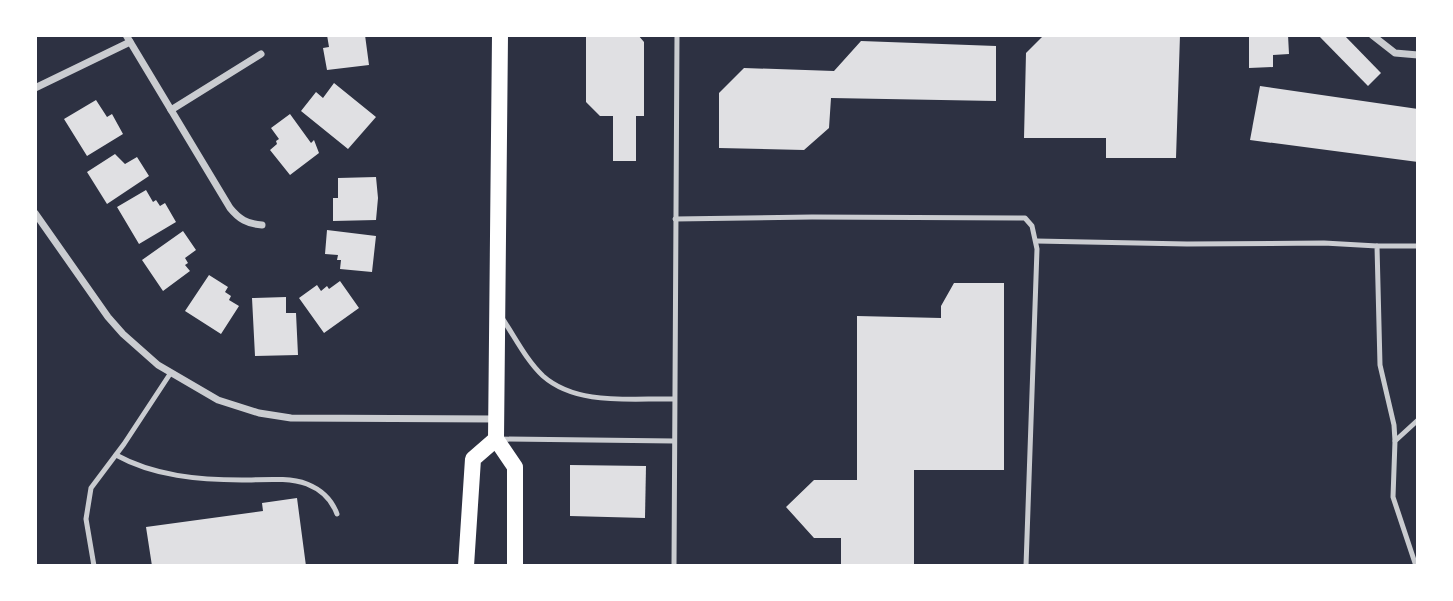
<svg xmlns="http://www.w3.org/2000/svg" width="1453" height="601" font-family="'Nunito Sans',sans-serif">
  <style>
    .building { fill: #e0e0e3 }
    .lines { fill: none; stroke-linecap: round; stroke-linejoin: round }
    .service { stroke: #caccd0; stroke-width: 5 }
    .minor { stroke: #caccd0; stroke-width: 7 }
    .primary { stroke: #fff; stroke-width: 16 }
  </style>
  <rect width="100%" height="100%" fill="#2d3142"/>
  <g class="building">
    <polygon points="327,35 365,35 369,65 327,70 323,48 329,47"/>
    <polygon points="586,35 638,35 644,42 644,116 636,116 636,161 613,161 613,116 600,116 586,102"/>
    <polygon points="1044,35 1180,35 1176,158 1106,158 1106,138 1024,138 1026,53"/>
    <polygon points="1249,35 1288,35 1289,54 1273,55 1273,67 1249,68"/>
    <polygon points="1318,35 1344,35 1381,73 1368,86"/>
    <polygon points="861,41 996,46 996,101 831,98 829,128 804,150 719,148 719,93 744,68 834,71"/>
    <polygon points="334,83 376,117 348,149 301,111 316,92 323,98"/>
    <polygon points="1260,86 1418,109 1418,162 1250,140"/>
    <polygon points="96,100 107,117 112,114 123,134 87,156 64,119"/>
    <polygon points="290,114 311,143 314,140 319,153 290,175 270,150 277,144 276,141 279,139 271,128"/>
    <polygon points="115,154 125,164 137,157 149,176 107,204 87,172"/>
    <polygon points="376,177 378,198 376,220 333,221 333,198 338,198 338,178"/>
    <polygon points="146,190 153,202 156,200 160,206 165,203 176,222 139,244 117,207"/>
    <polygon points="327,230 376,236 372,272 340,269 341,260 337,260 338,255 325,254"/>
    <polygon points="183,231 196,250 185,258 188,263 185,265 190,271 163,291 142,260"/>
    <polygon points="209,275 228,287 225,292 231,296 229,300 239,306 221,334 185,311"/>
    <polygon points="340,281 359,308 324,333 299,298 317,285 321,291 327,286 329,289"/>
    <polygon points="954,283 1004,283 1004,470 914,470 914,566 841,566 841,538 814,538 786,507 814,480 857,480 857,316 941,318 941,306"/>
    <polygon points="286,297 286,313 296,313 298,355 255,356 252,298"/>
    <polygon points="570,465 646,466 645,518 570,516"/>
    <polygon points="297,498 306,566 152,566 146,527 263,511 262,503"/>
  </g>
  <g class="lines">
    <g class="service">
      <polyline points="675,219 812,217 1025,218 1032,226 1037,249 1026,566"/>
      <polyline points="1036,241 1187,244 1324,243 1377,246 1380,365 1394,425 1395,441"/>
      <polyline points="1377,246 1418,246"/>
      <path d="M502 318C515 337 526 360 543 376 577 406 631 398 674 399"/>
      <polyline points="499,439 674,441"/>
      <path d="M116 455C154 476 199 480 242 480 263 480 288 477 307 484 322 490 332 500 337 514"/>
      <polyline points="94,566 86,519 91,488 124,444 170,374"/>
      <polyline points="674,566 677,35"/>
      <polyline points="1416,566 1393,497 1395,441 1418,420"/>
    </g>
    <g class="minor">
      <path d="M126 35 230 208C239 219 247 224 262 225"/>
      <polyline points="1372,35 1395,53 1418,55"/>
      <polyline points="35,88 130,42"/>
      <polyline points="171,110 261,54"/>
      <polyline points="35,213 108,317 123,334 158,365 218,400 259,413 291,418 495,419"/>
    </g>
    <g class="primary">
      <polyline points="500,35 496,439 515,467 515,566"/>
      <polyline points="466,566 473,459 496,439"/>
    </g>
  </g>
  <rect width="1453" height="601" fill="none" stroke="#ffffff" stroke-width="74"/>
</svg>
